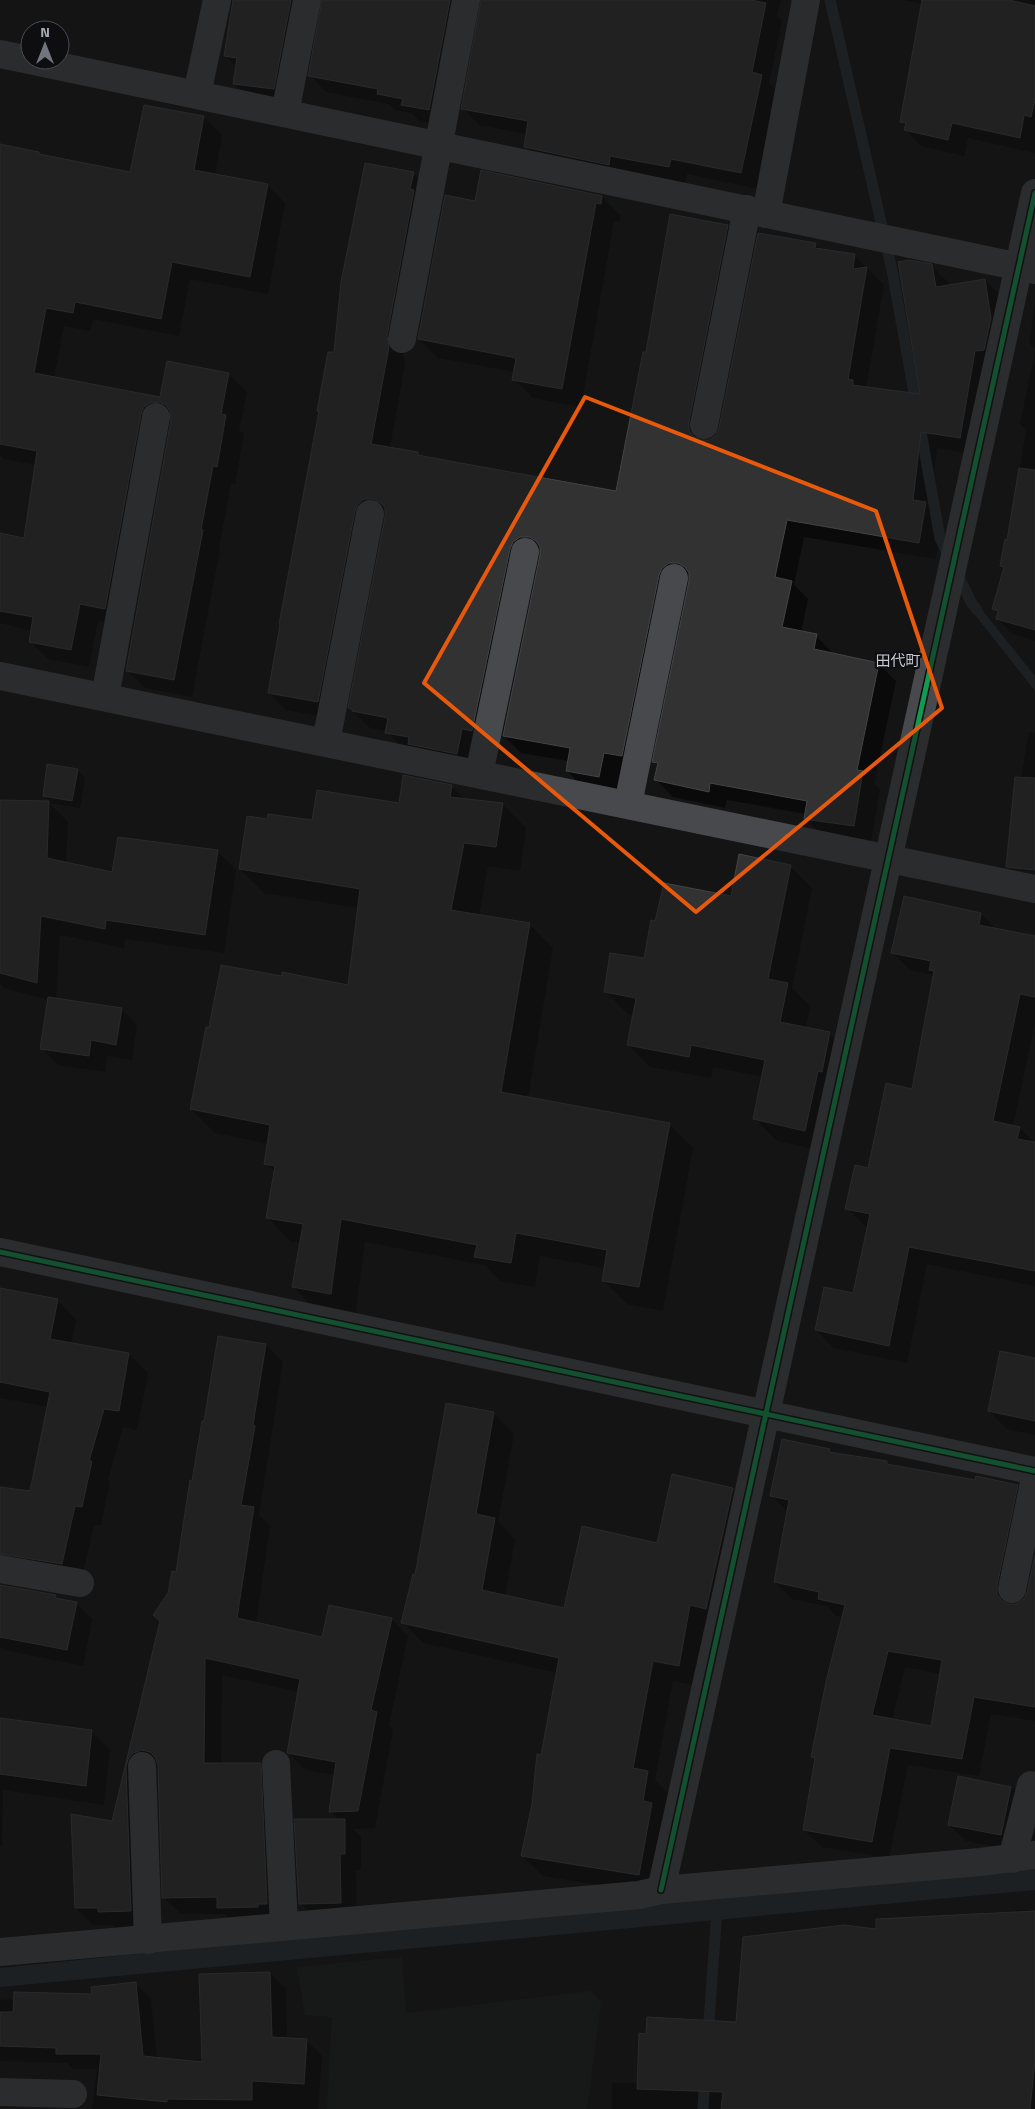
<svg xmlns="http://www.w3.org/2000/svg" width="1035" height="2109" font-family="'Titillium Web','Noto Sans JP',sans-serif">
  <style>
    .green { fill: #1a211b }
    .water { fill: #272f36 }
    .shadow { fill: #0007; fill-rule: evenodd }
    .lines { fill: none; stroke-linecap: round; stroke-linejoin: round }
    .stream { stroke: #272f36; stroke-width: 11 }
    .building { fill: #323233; stroke: #424448; fill-rule: evenodd }
    .minor { stroke: #48494d; stroke-width: 28 }
    .cycleway-casing { stroke: #0e0e10; stroke-width: 8 }
    .cycleway { stroke: #139951; stroke-width: 5 }
    .marked { fill: none; stroke: #e8590c; stroke-width: 4; stroke-linejoin: round }
    .labels { text-anchor: middle; dominant-baseline: central; stroke-width: 4.5; stroke-linejoin: round; paint-order: stroke }
    .quarter-label { font-size: 15px; fill: #c5c8d1; stroke: #0e0e10 }
  </style>
  <rect width="100%" height="100%" fill="#141414"/>
  <polygon class="green" points="402,1957 406,2013 591,1991 601,2002 587,2109 327,2109 332,2017 305,2015 297,1967"/>
  <g class="water">
    <polygon points="971,596 1035,676 1035,691 965,602"/>
    <polygon points="1035,1869 1035,1890 0,1987 0,1968 392,1928"/>
  </g>
  <g class="shadow">
    <polygon points="234,0 781,0 777,16 782,21 769,83 778,92 758,189 687,174 685,183 542,163 526,147 527,134 479,125 463,108 482,1 477,1 445,126 419,121 412,113 395,110 389,104 326,92 310,75 323,1 318,1 290,105 251,100 234,83 237,67 226,56"/>
    <polygon points="904,0 1035,0 1035,153 968,138 964,156 921,146 905,129 906,126 901,121 923,4"/>
    <polygon points="145,106 204,117 222,135 215,175 267,185 285,203 268,294 190,279 179,336 93,319 90,331 64,326 54,378 161,398 228,374 247,392 239,430 244,434 235,484 231,483 219,548 220,549 192,697 145,688 127,670 173,420 169,420 123,626 98,621 89,667 48,659 30,641 32,631 0,623 0,534 25,537 36,465 4,459 0,455 0,146 131,174"/>
    <polygon points="413,173 430,190 431,208 403,354 405,364 390,448 418,453 421,456 617,493 647,353 727,226 744,243 705,441 716,436 815,244 821,250 855,256 884,285 866,388 922,396 931,266 949,283 949,286 985,280 1002,297 977,455 937,448 930,508 942,520 936,559 804,537 794,585 808,599 801,633 816,636 833,653 833,655 879,664 896,681 874,784 880,789 871,843 822,835 805,818 806,814 727,800 725,808 673,797 656,780 659,766 654,762 690,580 686,580 639,773 621,769 616,793 584,788 567,771 569,761 521,753 504,736 541,554 537,554 474,770 403,749 387,731 370,728 350,708 387,516 382,516 334,719 286,710 269,693 320,412 318,410 335,354"/>
    <polygon points="602,197 621,216 619,222 614,221 581,407 533,398 514,379 515,372 438,358 419,339 476,202"/>
    <polygon points="1035,303 1035,349 1029,343"/>
    <polygon points="1035,352 1035,641 1013,634 997,619 999,614 993,609 1005,569 1002,566 1008,541 1026,430 1020,424"/>
    <polygon points="1035,730 1035,871 1023,870 1008,855 1029,732 1034,733"/>
    <polygon points="77,770 85,778 80,808 49,803 68,822 66,864 113,873 217,851 236,870 224,953 125,939 124,948 60,935 56,999 121,1009 137,1025 132,1060 107,1056 105,1072 58,1065 42,1048 49,1000 4,988 0,984 0,801 51,802 44,796"/>
    <polygon points="451,786 465,800 502,804 526,828 520,871 488,866 479,916 529,924 553,948 528,1098 669,1124 693,1148 663,1311 627,1304 603,1280 605,1268 540,1256 535,1287 500,1281 485,1265 365,1242 355,1317 317,1311 293,1287 301,1243 291,1242 267,1217 275,1172 266,1163 269,1144 215,1133 191,1109 210,1029 283,978 349,987 359,908 264,893 240,869 268,821 313,821 400,804"/>
    <polygon points="790,866 812,888 792,988 810,1006 806,1028 829,1033 851,1055 827,1152 777,1141 755,1119 763,1077 713,1067 711,1078 650,1067 628,1045 634,1015 628,1014 606,992 645,960 656,922 732,898"/>
    <polygon points="981,914 997,930 1035,937 1035,1023 1013,1126 1020,1128 1035,1143 1035,1286 927,1264 907,1363 834,1348 816,1330 854,1294 868,1227 865,1226 847,1208 913,1091 934,975 910,970 892,952"/>
    <polygon points="0,1290 57,1300 76,1320 71,1344 129,1354 148,1373 137,1430 123,1427 108,1479 110,1481 101,1525 94,1525 81,1582 23,1572 0,1550 0,1489 31,1492 50,1407 0,1398"/>
    <polygon points="266,1345 283,1362 259,1515 270,1526 256,1624 323,1638 391,1619 408,1636 389,1725 393,1730 375,1828 353,1829 361,1837 361,1870 356,1870 357,1919 316,1919 300,1903 339,1820 330,1811 335,1775 306,1770 288,1753 299,1692 222,1675 221,1764 260,1764 278,1781 284,1921 236,1925 224,1914 181,1914 163,1897 159,1768 151,1770 148,1928 117,1929 113,1925 93,1925 76,1908 113,1822 169,1593 177,1573 193,1482"/>
    <polygon points="1035,1359 1035,1435 1007,1429 989,1411"/>
    <polygon points="493,1413 514,1434 498,1522 515,1539 505,1596 565,1610 658,1545 732,1489 753,1510 699,1686 673,1681 655,1780 668,1793 664,1816 659,1895 543,1876 522,1856 558,1673 423,1643 403,1622 416,1576"/>
    <path d="M829 1450 833 1454 887 1462 891 1466 976 1481 1009 1484 1026 1502 1025 1550 1013 1605 1024 1601 1028 1593 1035 1561V1721L991 1714 979 1776 908 1765 889 1858 822 1847 804 1830 816 1761 812 1757 843 1617 836 1616 827 1606 792 1599 775 1582 788 1512 771 1495ZM905 1667 941 1674 932 1728 892 1720Z"/>
    <polygon points="0,1586 55,1596 59,1600 76,1603 92,1619 83,1666 4,1650 0,1647"/>
    <polygon points="0,1719 91,1731 110,1750 104,1805 3,1790 2,1846 0,1846"/>
    <polygon points="959,1777 1014,1788 1030,1805 1017,1851 966,1841 949,1825"/>
    <polygon points="1015,1910 1035,1911 1035,2109 612,2109 612,2083 638,2083 647,2035 738,2023 877,1930 1015,1914"/>
    <polygon points="270,1973 286,1989 287,2039 306,2040 322,2056 318,2109 92,2109 97,2069 73,2069 67,2063 0,2061 0,2000 94,1995 135,1983 151,1999 157,2059 203,2063"/>
  </g>
  <g class="lines">
    <g class="stream">
      <polyline points="830,0 892,270 940,538 971,602 977,610"/>
      <polyline points="708,2035 717,1910"/>
      <polyline points="703,2109 705,2076"/>
    </g>
  </g>
  <g class="building">
    <polygon points="233,0 291,0 274,89 233,84 237,58 224,56"/>
    <polygon points="322,0 450,0 429,110 401,105 403,99 377,94 378,89 308,76"/>
    <polygon points="481,0 751,0 766,3 752,72 762,75 741,173 671,159 669,167 610,156 609,165 524,147 528,121 461,109"/>
    <polygon points="922,0 1009,0 1035,6 1035,100 1031,117 1024,115 1020,138 952,123 948,140 904,130 906,123 900,122"/>
    <polygon points="144,105 204,116 194,170 268,184 250,277 172,262 161,319 75,302 73,313 46,308 34,373 160,397 167,361 229,373 221,414 226,415 217,467 213,466 201,530 203,530 174,680 126,671 171,420 170,411 166,405 159,402 150,403 144,407 141,414 105,609 80,604 71,650 29,642 33,617 0,611 0,533 24,538 37,451 0,444 0,144 39,152 39,154 130,172"/>
    <polygon points="365,163 414,172 410,189 414,190 387,336 389,347 371,444 418,452 418,455 455,462 616,491 643,352 646,352 670,214 728,225 689,422 689,430 693,436 701,440 709,440 715,436 719,428 758,233 816,243 815,248 855,254 853,269 867,267 848,379 853,380 853,385 920,394 898,262 909,260 932,264 936,287 985,279 991,318 984,350 975,351 960,438 921,432 913,500 926,502 919,543 787,520 775,577 792,581 782,627 817,634 814,649 879,663 857,770 863,771 854,826 804,819 807,801 710,783 709,792 654,780 658,763 652,762 689,581 689,573 685,567 678,563 669,563 662,568 659,575 622,756 604,753 599,777 566,771 570,748 503,736 540,555 540,547 536,541 529,537 520,537 513,542 510,549 472,731 462,729 457,754 408,744 409,737 385,733 388,718 352,711 352,709 348,708 385,517 385,508 381,503 373,499 364,499 358,504 355,511 318,702 268,693 280,625 279,624 319,411 317,411 328,352 334,352 341,282"/>
    <polygon points="481,170 602,196 601,204 596,203 562,389 512,380 516,358 418,339 445,195 475,201"/>
    <polygon points="1019,468 1035,470 1035,630 996,619 998,611 992,609 1004,567 1000,566 1005,539 1007,540"/>
    <polygon points="47,764 78,769 72,801 43,796"/>
    <polygon points="403,775 452,785 450,797 503,803 496,847 464,843 451,910 530,923 501,1092 670,1123 639,1287 602,1281 607,1250 516,1233 511,1263 474,1257 477,1245 341,1219 331,1294 292,1287 303,1224 266,1218 275,1166 264,1164 270,1125 190,1109 206,1027 209,1027 221,965 282,976 282,972 348,985 360,889 239,869 247,816 267,819 268,814 312,820 317,790 399,803"/>
    <polygon points="1015,777 1035,778 1035,870 1006,867"/>
    <polygon points="0,800 49,801 47,858 112,872 118,837 218,850 205,935 106,920 105,929 41,916 37,983 0,973"/>
    <polygon points="739,854 791,865 768,979 788,983 780,1022 830,1032 822,1072 818,1071 805,1131 753,1119 765,1060 691,1045 689,1057 627,1045 636,998 604,992 610,953 644,958 651,920 655,921 664,883 731,896"/>
    <polygon points="904,896 981,913 979,925 1035,936 1035,997 1020,994 993,1121 1020,1127 1017,1139 1035,1142 1035,1271 909,1247 889,1346 815,1330 824,1287 853,1293 870,1214 845,1209 855,1165 868,1168 886,1083 912,1089 934,971 929,970 931,961 891,953"/>
    <polygon points="48,997 122,1008 116,1045 91,1040 89,1056 40,1049"/>
    <polygon points="0,1288 58,1299 50,1339 129,1353 119,1411 104,1409 89,1461 92,1461 82,1507 75,1506 62,1564 0,1554 0,1487 30,1491 50,1392 0,1382"/>
    <polygon points="218,1336 266,1344 253,1425 255,1426 241,1505 254,1507 237,1618 322,1637 329,1605 392,1618 371,1710 377,1712 358,1811 329,1812 336,1762 287,1753 300,1679 205,1658 204,1763 261,1763 267,1904 258,1904 258,1907 217,1908 217,1897 162,1898 158,1765 155,1757 150,1752 142,1750 133,1753 128,1759 126,1767 131,1911 98,1912 98,1908 75,1908 71,1814 112,1821 160,1621 153,1615 168,1593 172,1571 176,1572 190,1480 192,1481 202,1421 204,1421"/>
    <polygon points="1000,1351 1035,1358 1035,1421 988,1411"/>
    <polygon points="446,1403 494,1412 476,1514 495,1518 482,1590 564,1608 582,1526 657,1543 672,1474 733,1488 706,1609 690,1605 679,1666 653,1661 633,1768 648,1771 643,1801 652,1803 639,1875 521,1856 532,1804 537,1754 541,1755 559,1658 401,1623 413,1574 415,1575"/>
    <path d="M782 1439 830 1449 829 1452 887 1461V1464L975 1480 976 1476 1018 1485 997 1586V1594L1002 1601 1009 1604H1016L1024 1599 1027 1592 1035 1555V1707L974 1697 962 1759 890 1748 872 1842 803 1830 815 1758 811 1757 826 1682 845 1605 818 1599 819 1592 774 1582 789 1500 770 1496ZM888 1651 942 1660 931 1726 872 1715Z"/>
    <polygon points="0,1585 56,1595 55,1598 77,1602 67,1650 0,1637"/>
    <polygon points="0,1718 92,1730 86,1786 0,1774"/>
    <polygon points="958,1776 1011,1787 1001,1835 948,1825"/>
    <polygon points="294,1819 345,1819 345,1854 340,1854 341,1903 299,1904"/>
    <polygon points="1035,1911 1035,2061 1030,2109 721,2109 723,2092 637,2089 639,2033 646,2034 647,2017 736,2022 743,1937 844,1925 876,1929 876,1919"/>
    <polygon points="270,1972 272,2037 307,2039 304,2084 252,2081 252,2100 167,2099 167,2102 97,2095 101,2054 56,2054 56,2048 0,2046 0,2012 13,2012 14,1992 92,1994 91,1987 136,1982 143,2056 202,2062 199,1974"/>
  </g>
  <g class="lines">
    <g class="minor">
      <polyline points="0,54 1035,270"/>
      <polyline points="197,94 217,0"/>
      <polyline points="285,113 307,0"/>
      <polyline points="766,214 806,0"/>
      <polyline points="402,339 466,0"/>
      <polyline points="704,425 747,209"/>
      <polyline points="0,676 1035,889"/>
      <polyline points="105,697 156,417"/>
      <polyline points="326,742 370,514"/>
      <polyline points="479,774 525,552"/>
      <polyline points="628,804 674,578"/>
      <polyline points="0,1252 1035,1471"/>
      <polyline points="0,1569 80,1583"/>
      <polyline points="1012,1589 1035,1478"/>
      <polyline points="276,1764 284,1926"/>
      <polyline points="142,1766 148,1940"/>
      <polyline points="1012,1859 1031,1785"/>
      <polyline points="661,1890 1035,193"/>
      <polyline points="0,1952 639,1895 661,1890 980,1862 1035,1855"/>
      <polyline points="0,2092 73,2094"/>
    </g>
    <g class="cycleway-casing">
      <g id="cycleway">
        <polyline points="0,1252 1035,1471"/>
        <polyline points="661,1890 1035,193"/>
      </g>
    </g>
    <use href="#cycleway" class="cycleway"/>
  </g>
  <path d="M0 0H1035V2109H0ZM585 397 876 511 942 708 696 912 424 683Z" fill="#141414" fill-opacity=".55" fill-rule="evenodd"/>
  <path class="marked" d="M585 397 876 511 942 708 696 912 424 683Z"/>
  <g class="labels">
    <g class="quarter-label">
      <text x="898" y="660">田代町</text>
    </g>
  </g>
  <g transform="translate(45 45)"><circle r="24" fill="#0e0e10" stroke="#4a4c52"/>
  <path d="M0-4L9 19L0 12L-9 19Z" fill="#72757d"/>
  <text y="-8" font-size="14" font-weight="bold" text-anchor="middle" fill="#a4a9b6">N</text>
  </g>
</svg>
